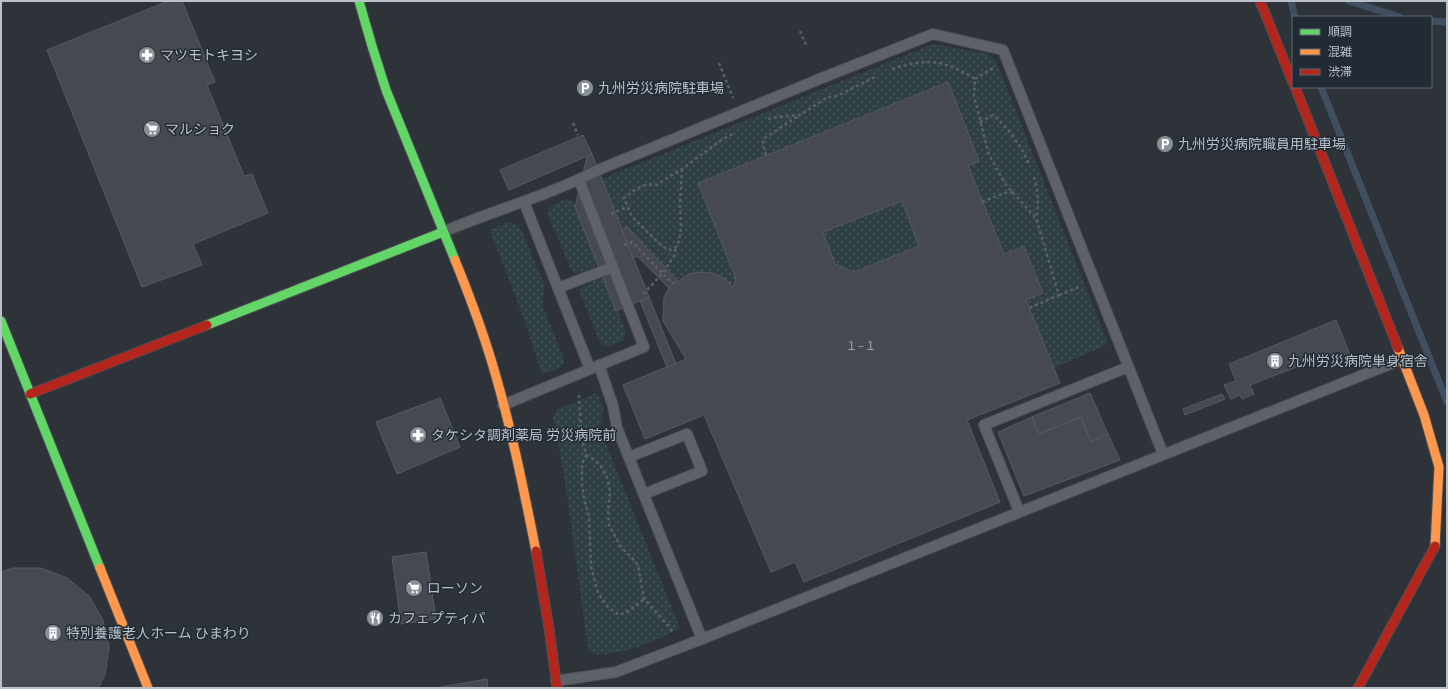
<svg xmlns="http://www.w3.org/2000/svg" width="1448" height="689" font-family="Ubuntu,'Noto Sans JP',sans-serif">
  <style>
    .grass { fill: url(#grass-dots) }
    .lines { fill: none; stroke-linecap: round; stroke-linejoin: round }
    .stream { stroke: #3f4e61; stroke-width: 7 }
    .building { fill: #464a50; stroke: #575b61; fill-rule: evenodd }
    .lane-casing { stroke: #4c4f54; stroke-width: 12 }
    .fast-casing { stroke: #4c4f54; stroke-width: 11 }
    .slow-casing { stroke: #4c4f54; stroke-width: 11 }
    .jam-casing { stroke: #4c4f54; stroke-width: 11 }
    .path { stroke: #5c6166; stroke-width: 2.5; stroke-dasharray: 3 3; stroke-linecap: butt }
    .lane { stroke: #5e6268; stroke-width: 10 }
    .fast { stroke: #63d668; stroke-width: 9 }
    .slow { stroke: #ff974d; stroke-width: 9 }
    .jam { stroke: #b3261e; stroke-width: 9 }
    .labels { text-anchor: middle; dominant-baseline: central; stroke-width: 3; stroke-linejoin: round; paint-order: stroke }
    .number-label { font-size: 12px; fill: #9da2ab }
    .poi-label { font-size: 14px; fill: #bac0c9; stroke: #222a34; text-anchor: start }
  </style>
  <defs>
    <pattern id="grass-dots" width="8" height="8" patternUnits="userSpaceOnUse"><rect width="8" height="8" fill="#2e4041"/><path d="M2 2h.1M6 6h.1" fill="none" stroke="#4a5a5b" stroke-width="1.8" stroke-linecap="round"/></pattern>
  </defs>
  <rect width="100%" height="100%" fill="#2e3339"/>
  <g class="grass">
    <path d="M933 44 988 54 996 61 1108 344 1054 368 1026 300 1043 293 1025 246 1004 254 968 166 979 161 947 82 698 183 736 279 732 288C725 274 703 268 689 274 685 275 681 278 677 280L627 227 622 230 601 179Z"/>
    <path d="M566 199H570L575 205 598 264C593 269 581 273 574 273L571 269 547 213 548 208Z"/>
    <polygon points="902,201 919,246 854,272 835,264 823,232"/>
    <polygon points="508,222 513,223 521,229 545,286 542,304 564,359 564,363 560,368 542,374 525,322 490,230"/>
    <path d="M598 279H603L607 282 626 333 624 340C615 343 607 350 600 343L580 293 579 289Z"/>
    <path d="M597 393 603 408 600 429 680 628C659 640 615 659 591 653L588 649C577 572 569 494 553 418L558 409Z"/>
  </g>
  <g class="lines">
    <g class="stream">
      <polyline points="1291,1 1295,17"/>
      <polyline points="1349,1 1400,17"/>
      <polyline points="1431,21 1447,22"/>
      <polyline points="1321,87 1447,402"/>
    </g>
  </g>
  <g class="building">
    <polygon points="168,1 182,1 215,82 207,85 244,176 252,174 268,213 193,244 202,265 142,287 47,50"/>
    <path d="M948 82 979 161 968 166 1004 254 1024 246 1043 293 1026 300 1060 383 967 420 1000 502 804 582 795 562 771 572 704 415 645 439 623 385 686 359 663 321 664 297 669 288 673 284 689 274 699 272 712 273 722 277 730 283 732 288 736 279 698 183ZM902 201 919 246 854 272 835 264 823 232Z"/>
    <polygon points="583,135 592,154 509,190 500,170"/>
    <polygon points="592,154 649,297 616,311 575,207 587,157"/>
    <polygon points="627,227 677,280 669,288 637,256 633,258 622,230"/>
    <polygon points="649,297 676,364 667,367 640,301"/>
    <polygon points="1336,320 1350,355 1343,358 1340,350 1250,385 1254,394 1242,399 1240,395 1231,399 1224,385 1236,381 1229,364"/>
    <polygon points="1090,393 1108,434 1091,442 1081,417 1039,434 1032,417"/>
    <polygon points="1222,394 1225,399 1185,415 1183,409"/>
    <polygon points="440,398 460,447 397,474 376,422"/>
    <polygon points="1032,417 1039,434 1081,417 1091,442 1108,434 1120,460 1024,496 998,432"/>
    <polygon points="426,552 436,619 401,624 392,557"/>
    <polygon points="13,568 41,568 67,578 89,596 103,620 109,647 105,675 98,688 1,688 1,572"/>
    <polygon points="487,679 488,688 441,688 441,687"/>
  </g>
  <g class="lines">
    <g class="lane-casing">
      <g id="lane">
        <polyline points="524,202 590,369"/>
        <path d="M443 232C494 210 548 196 598 170L822 78 933 34 1003 50 1163 454"/>
        <polyline points="558,288 613,267"/>
        <polyline points="599,365 613,406 617,428 702,639"/>
        <polyline points="503,405 644,347 579,180"/>
        <polyline points="629,457 687,434 702,471 644,494"/>
        <polyline points="1019,511 984,425 1128,367"/>
        <polyline points="556,681 616,672 702,639 1403,359"/>
      </g>
    </g>
    <g class="fast-casing">
      <g id="fast">
        <polyline points="359,1 372,46 386,90 455,260"/>
        <polyline points="1,321 100,568"/>
        <polyline points="207,325 443,232"/>
      </g>
    </g>
    <g class="slow-casing">
      <g id="slow">
        <path d="M455 260C470 297 484 334 495 373 512 431 524 491 536 551"/>
        <polyline points="1398,348 1424,415 1439,467 1435,546"/>
        <polyline points="100,568 148,688"/>
      </g>
    </g>
    <g class="jam-casing">
      <g id="jam">
        <polyline points="1260,1 1293,83"/>
        <polyline points="1295,87 1398,348"/>
        <polyline points="30,394 207,325"/>
        <polyline points="536,551 549,628 557,688"/>
        <polyline points="1358,688 1435,546"/>
      </g>
    </g>
    <g class="path">
      <polyline points="800,31 806,45"/>
      <polyline points="719,63 733,98"/>
      <path d="M892 69C929 58 942 59 975 79L974 96 989 155 1006 185 1036 218 1059 295 1029 308"/>
      <polyline points="975,79 993,68"/>
      <polyline points="768,119 777,117 800,115 828,97 837,96 875,77"/>
      <path d="M980 122 993 115C1009 129 1022 147 1030 166"/>
      <polyline points="573,123 578,135"/>
      <polyline points="766,155 763,144 763,139 800,115"/>
      <polyline points="682,169 680,205 681,228 679,241 675,248 671,250 663,247 632,217 624,198 636,189 648,184 656,185 682,169 720,141 734,133"/>
      <path d="M1034 177C1038 190 1039 204 1036 218"/>
      <polyline points="982,202 1004,193 1013,192"/>
      <polyline points="611,214 627,207"/>
      <polyline points="624,245 632,242 673,284"/>
      <polyline points="643,294 663,273 676,253 675,248"/>
      <polyline points="1059,295 1079,287"/>
      <polyline points="579,395 581,434 586,455 582,464 582,485 584,499 589,516 591,566 598,593 608,607 619,615 627,612 644,599"/>
      <polyline points="586,455 593,459 600,465 607,477 610,491 608,511 609,525 621,547 632,558 638,565 644,599 668,625 673,633"/>
    </g>
    <use href="#lane" class="lane"/>
    <use href="#fast" class="fast"/>
    <use href="#slow" class="slow"/>
    <use href="#jam" class="jam"/>
  </g>
  <defs>
    <g id="pharmacy-disc" transform="scale(0.9)"><circle r="9.5" fill="#898f97" stroke="#222a34"/><path d="M-2-6h4v4h4v4h-4v4h-4v-4h-4v-4h4Z" fill="#fff"/></g>
    <g id="parking-disc" transform="scale(0.9)"><circle r="9.5" fill="#898f97" stroke="#222a34"/><path d="M-3.5-5.5H1a3.5 3.5 0 0 1 0 7H-1V5.5H-3.5ZM-1-3.4V-.6H.8a1.4 1.4 0 0 0 0-2.8Z" fill="#fff"/></g>
    <g id="supermarket-disc" transform="scale(0.9)"><circle r="9.5" fill="#898f97" stroke="#222a34"/><path d="M-6-5.5h2.5l.6 2H6L4.5 2H-2.5L-4.4-4H-6ZM-1.5 3.2a1.3 1.3 0 1 0 .1 0ZM3 3.2a1.3 1.3 0 1 0 .1 0Z" fill="#fff"/></g>
    <g id="building-disc" transform="scale(0.9)"><circle r="9.5" fill="#898f97" stroke="#222a34"/><path d="M-4-6H4V6H1V3H-1V6H-4ZM-2.5-4.3h1.7v1.8h-1.7ZM.8-4.3h1.7v1.8H.8ZM-2.5-1h1.7V.8h-1.7ZM.8-1h1.7V.8H.8Z" fill="#fff"/></g>
    <g id="restaurant-disc" transform="scale(0.9)"><circle r="9.5" fill="#898f97" stroke="#222a34"/><path d="M-5-6h1v4h1v-4h1v4h1v-4h1v5L-1.5 .5V6h-2V.5L-5-1ZM5-6V6H3V1.5H1.5Q1.5-4 5-6Z" fill="#fff"/></g>
  </defs>
  <g fill-rule="evenodd">
    <use href="#pharmacy-disc" x="147" y="55"/>
    <use href="#parking-disc" x="585" y="88"/>
    <use href="#supermarket-disc" x="152" y="129"/>
    <use href="#parking-disc" x="1165" y="144"/>
    <use href="#building-disc" x="1275" y="361"/>
    <use href="#pharmacy-disc" x="418" y="435"/>
    <use href="#supermarket-disc" x="414" y="588"/>
    <use href="#restaurant-disc" x="375" y="618"/>
    <use href="#building-disc" x="53" y="633"/>
  </g>
  <g class="labels">
    <g class="number-label">
      <text x="861" y="345">１−１</text>
    </g>
    <g class="poi-label">
      <text x="160" y="55">マツモトキヨシ</text>
      <text x="598" y="88">九州労災病院駐車場</text>
      <text x="165" y="129">マルショク</text>
      <text x="1178" y="144">九州労災病院職員用駐車場</text>
      <text x="1288" y="361">九州労災病院単身宿舎</text>
      <text x="431" y="435">タケシタ調剤薬局 労災病院前</text>
      <text x="427" y="588">ローソン</text>
      <text x="388" y="618">カフェプティパ</text>
      <text x="66" y="633">特別養護老人ホーム ひまわり</text>
    </g>
  </g>
  <rect width="1448" height="689" fill="none" stroke="#bac0c9" stroke-width="4"/>
  <rect x="1292" y="16" width="140" height="72" fill="#222a34" stroke="#5f6670"/>
  <rect x="1300" y="29" width="20" height="6" fill="#63d668" stroke="#5f6670"/>
  <text x="1328" y="36" font-size="12" fill="#bac0c9">順調</text>
  <rect x="1300" y="49" width="20" height="6" fill="#ff974d" stroke="#5f6670"/>
  <text x="1328" y="56" font-size="12" fill="#bac0c9">混雑</text>
  <rect x="1300" y="69" width="20" height="6" fill="#b3261e" stroke="#5f6670"/>
  <text x="1328" y="76" font-size="12" fill="#bac0c9">渋滞</text>
</svg>
